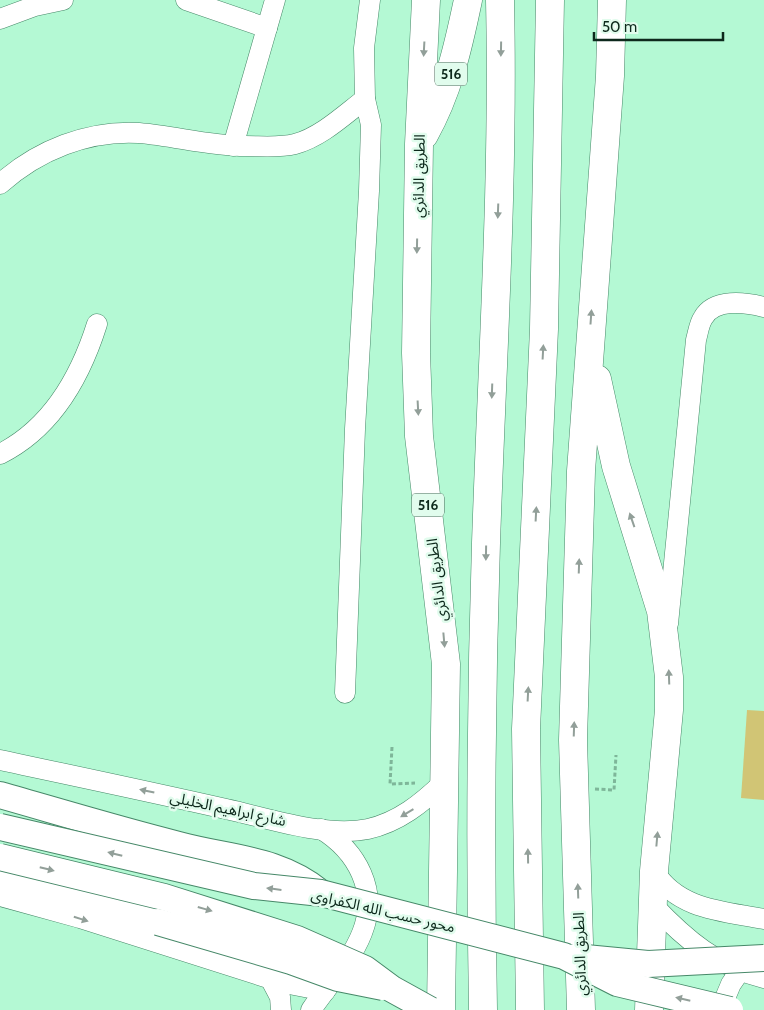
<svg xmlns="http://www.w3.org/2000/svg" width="764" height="1010" font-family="Cabin,'Noto Sans Arabic',sans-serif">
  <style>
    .green { fill: #d1c575 }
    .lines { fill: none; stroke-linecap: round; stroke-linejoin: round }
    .minor-casing { stroke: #468868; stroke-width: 21 }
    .major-casing { stroke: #468868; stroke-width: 28 }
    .highway-casing { stroke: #468868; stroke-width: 29 }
    .path { stroke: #7eb699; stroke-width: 3; stroke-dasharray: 4 2.5; stroke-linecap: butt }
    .minor { stroke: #fff; stroke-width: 20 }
    .major { stroke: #fff; stroke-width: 26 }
    .highway { stroke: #fff; stroke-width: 28 }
    .major-bridge-casing { stroke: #468868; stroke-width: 28; stroke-linecap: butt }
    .major-bridge { stroke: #fff; stroke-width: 26 }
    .oneway { fill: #929f99 }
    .labels { text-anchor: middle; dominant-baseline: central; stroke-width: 5; stroke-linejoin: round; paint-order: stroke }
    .shield { fill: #e1fced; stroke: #4d685b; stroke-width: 1 }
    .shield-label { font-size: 14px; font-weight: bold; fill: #0d291c }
    .street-label { font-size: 15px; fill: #0d291c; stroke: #e1fced }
  </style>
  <rect width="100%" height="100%" fill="#b4f9d4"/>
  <polygon class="green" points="747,710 764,711 764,800 741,798"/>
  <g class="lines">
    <g class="minor-casing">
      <g id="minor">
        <polyline points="186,0 267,28"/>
        <polyline points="0,19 35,6 63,0"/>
        <polyline points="233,146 275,0"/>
        <path d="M0 184C38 150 88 130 139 133 175 136 209 146 245 146 262 146 279 148 295 144 321 137 344 115 365 99"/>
        <path d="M0 454C52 428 80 378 97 324"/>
        <path d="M668 624 696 340C698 333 699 324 703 318 714 298 745 302 764 307"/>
        <polyline points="345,693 355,429 369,191 371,125 365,99 364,48 370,0"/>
        <path d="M0 760C75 776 151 792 226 809 268 818 325 838 368 829 399 822 422 803 444 782"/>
        <path d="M654 871C678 910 723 911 764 919"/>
        <polyline points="0,896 80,918 284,983 325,991"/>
        <path d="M653 905C685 939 718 967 764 978"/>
        <polyline points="270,978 280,997 281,1010"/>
        <path d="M311 1010C328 985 351 961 362 933 379 891 357 851 321 829"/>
        <polyline points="720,1010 731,984 740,971"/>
      </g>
    </g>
    <g class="major-casing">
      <g id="major">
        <path d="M0 795C60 812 119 830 179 845 231 859 278 858 321 893"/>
        <polyline points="0,878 158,922"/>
      </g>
    </g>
    <g class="highway-casing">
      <g id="highway">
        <polyline points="426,0 419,144 416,353 419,436 446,664 441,1010"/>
        <path d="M424 135C448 92 458 48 468 0"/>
        <polyline points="597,379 616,466 661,611 669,677 669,710 654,871 649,1010"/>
        <path d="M483 1010C480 854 481 698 486 543 492 362 504 181 500 0"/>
        <polyline points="530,1010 526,729 544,329 550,0"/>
        <polyline points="581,1010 573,740 581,471 610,76 612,0"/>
      </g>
    </g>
    <g class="path">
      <polyline points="392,747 390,784 415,783"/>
      <polyline points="595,789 614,790 616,755"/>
    </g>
    <use href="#minor" class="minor"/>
    <use href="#major" class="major"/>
    <use href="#highway" class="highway"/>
    <g class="major-bridge-casing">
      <g id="major-bridge">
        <polyline points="0,827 254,886 321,893 564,956 617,983 730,1010"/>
        <polyline points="0,857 164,897 297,939 365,969 392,989 430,1010"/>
        <polyline points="158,922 291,961 338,978 383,987"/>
        <polyline points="575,957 648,964 764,958"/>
      </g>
    </g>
    <use href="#major-bridge" class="major-bridge"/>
  </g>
  <defs><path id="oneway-solid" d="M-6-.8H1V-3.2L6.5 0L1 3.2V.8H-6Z" transform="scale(1.25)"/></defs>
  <g class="oneway">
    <use href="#oneway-solid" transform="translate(424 49) rotate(93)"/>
    <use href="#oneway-solid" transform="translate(501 49) rotate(91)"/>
    <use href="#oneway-solid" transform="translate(498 211) rotate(92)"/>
    <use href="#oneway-solid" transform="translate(417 246) rotate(91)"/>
    <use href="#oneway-solid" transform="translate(591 317) rotate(-86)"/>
    <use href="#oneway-solid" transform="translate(543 352) rotate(-87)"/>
    <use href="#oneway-solid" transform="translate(492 391) rotate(92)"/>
    <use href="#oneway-solid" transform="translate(418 408) rotate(87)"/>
    <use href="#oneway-solid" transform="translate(536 514) rotate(-87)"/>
    <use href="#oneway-solid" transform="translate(632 520) rotate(-109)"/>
    <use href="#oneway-solid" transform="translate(486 553) rotate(91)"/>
    <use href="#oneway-solid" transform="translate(579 566) rotate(-88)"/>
    <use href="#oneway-solid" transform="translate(444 640) rotate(85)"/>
    <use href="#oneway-solid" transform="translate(669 677) rotate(-92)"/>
    <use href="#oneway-solid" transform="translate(528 694) rotate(-87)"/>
    <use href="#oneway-solid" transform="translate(574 729) rotate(-88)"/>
    <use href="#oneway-solid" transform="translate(147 791) rotate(-168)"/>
    <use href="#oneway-solid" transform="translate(407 813) rotate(149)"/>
    <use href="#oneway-solid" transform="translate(657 839) rotate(-85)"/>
    <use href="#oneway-solid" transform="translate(115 854) rotate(-166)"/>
    <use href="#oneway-solid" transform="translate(528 856) rotate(-91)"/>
    <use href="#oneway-solid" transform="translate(47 869) rotate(14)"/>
    <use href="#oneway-solid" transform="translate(274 889) rotate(-173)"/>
    <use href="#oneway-solid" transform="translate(578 891) rotate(-92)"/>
    <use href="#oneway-solid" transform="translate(205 909) rotate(16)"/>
    <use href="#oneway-solid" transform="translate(81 919) rotate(17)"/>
    <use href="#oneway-solid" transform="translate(683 999) rotate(-167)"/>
  </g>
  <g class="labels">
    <g class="shield">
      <rect x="435" y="62.5" width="32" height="23" rx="4"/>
      <rect x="412" y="493.5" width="32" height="23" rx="4"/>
    </g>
    <g class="shield-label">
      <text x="451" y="74">516</text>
      <text x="428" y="505">516</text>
    </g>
    <g class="street-label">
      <text transform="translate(419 176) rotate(-89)">الطريق الدائري</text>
      <text transform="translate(437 580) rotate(-97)">الطريق الدائري</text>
      <text transform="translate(228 809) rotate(12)">شارع ابراهيم الخليلي</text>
      <text transform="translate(383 911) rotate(13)">محور حسب الله الكفراوى</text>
      <text transform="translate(580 954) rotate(-92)">الطريق الدائري</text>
    </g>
  </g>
  <path d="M594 32v8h129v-8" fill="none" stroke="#0d291c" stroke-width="2.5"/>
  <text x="602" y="32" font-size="15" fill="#0d291c" stroke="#e1fced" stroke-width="4" paint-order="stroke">50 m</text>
</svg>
